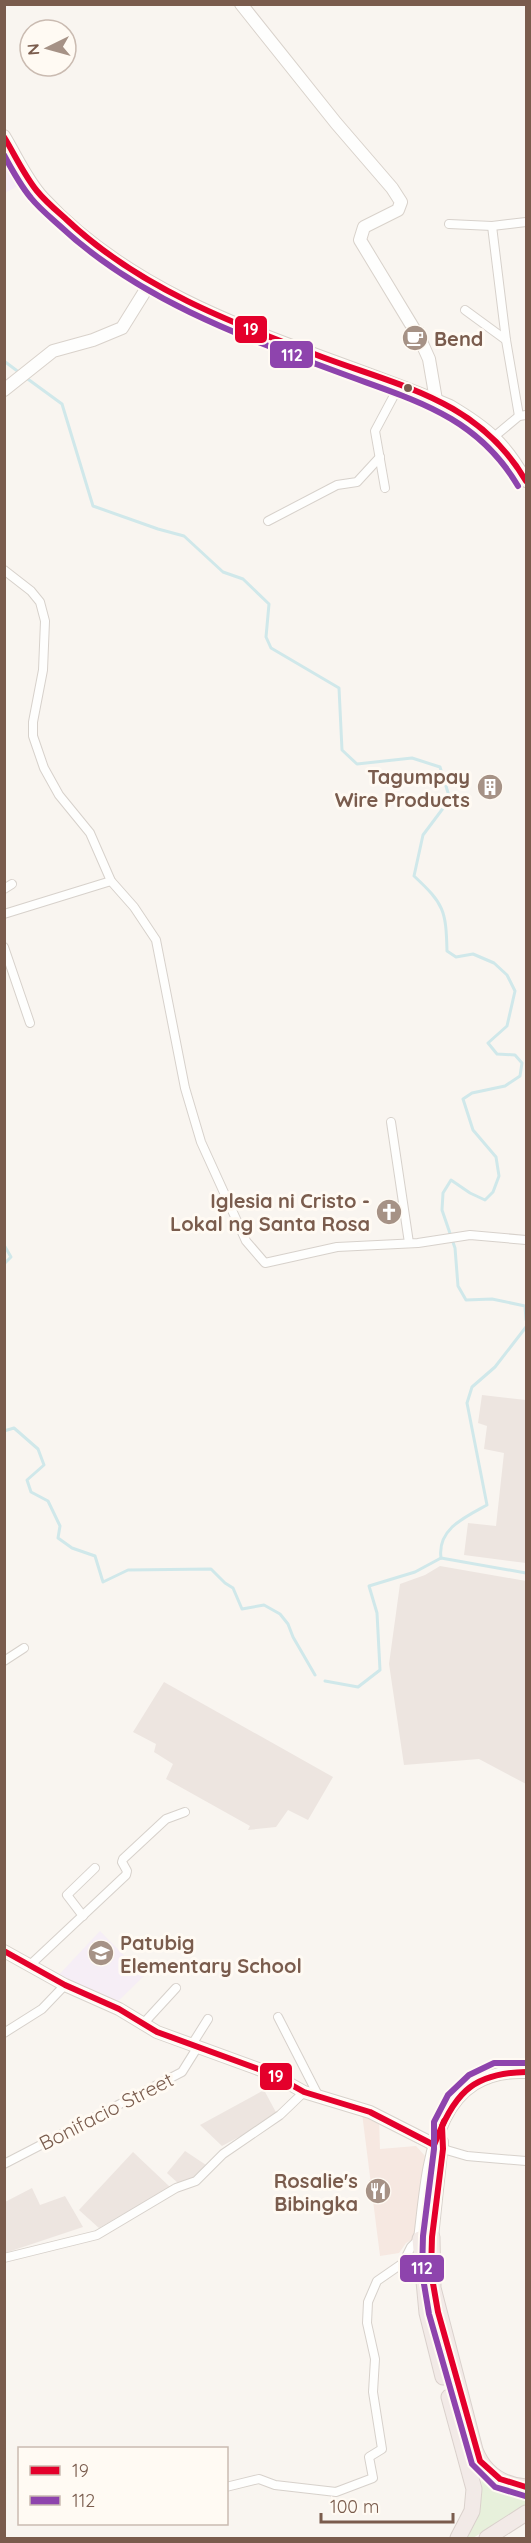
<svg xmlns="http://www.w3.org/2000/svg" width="531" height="2543" font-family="Quicksand,sans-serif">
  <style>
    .commercial { fill: #f6e8e1 }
    .industrial { fill: #ede5e0 }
    .education { fill: #f6eef6 }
    .green { fill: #e7f0db }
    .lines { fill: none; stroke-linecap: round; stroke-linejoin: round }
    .stream { stroke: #d0e8ea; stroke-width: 3 }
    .street-casing { stroke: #d7d1cb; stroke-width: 10 }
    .secondary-casing { stroke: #d9d2cb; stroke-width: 14 }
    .highway-casing { stroke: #dad1cc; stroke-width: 17 }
    .street { stroke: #fefefd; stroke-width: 8 }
    .secondary { stroke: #fefefd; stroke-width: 12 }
    .highway { stroke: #f2eae7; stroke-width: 15 }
    .bus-1-casing { stroke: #fffaf3; stroke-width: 10 }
    .bus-2-casing { stroke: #fffaf3; stroke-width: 10 }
    .bus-1 { stroke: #e4002b; stroke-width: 6 }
    .bus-2 { stroke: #8e44ad; stroke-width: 6 }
    .bus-dot { fill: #7a5c4d; stroke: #fffaf3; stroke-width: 2 }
    .labels { text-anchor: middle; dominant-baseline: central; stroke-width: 6; stroke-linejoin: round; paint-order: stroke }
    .poi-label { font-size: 20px; font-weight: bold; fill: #7a5c4d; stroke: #fffaf3; text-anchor: end }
    .street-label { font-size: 20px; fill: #7a5c4d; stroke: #fffaf3 }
    .line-badge { stroke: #fffaf3; stroke-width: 2 }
    .badge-label { font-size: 16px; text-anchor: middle; font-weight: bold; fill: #fff }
  </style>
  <rect width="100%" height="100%" fill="#f9f5f0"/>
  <polygon class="commercial" points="362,2113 379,2120 380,2149 416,2146 425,2156 415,2238 406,2243 399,2253 380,2256"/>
  <g class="industrial">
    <polygon points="482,1395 526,1400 526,1563 464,1555 468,1523 496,1526 504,1453 484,1449 487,1426 478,1423"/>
    <polygon points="440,1566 526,1581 526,1784 479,1759 404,1765 389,1664 400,1584 425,1575"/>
    <polygon points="164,1682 333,1777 308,1820 288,1810 276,1827 248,1830 250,1826 166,1779 173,1764 154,1752 156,1744 133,1732"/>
    <polygon points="264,2090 278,2116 222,2146 200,2125"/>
    <polygon points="185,2151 209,2167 199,2178 179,2184 167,2173"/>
    <polygon points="133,2152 170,2187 99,2228 79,2210"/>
    <polygon points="32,2188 40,2205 65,2196 83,2227 5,2253 5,2202"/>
  </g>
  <g class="education">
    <polygon points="4,140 26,181 5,193 4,193"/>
    <polygon points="100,1931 144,1976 115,2004 56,1978"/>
  </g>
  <path class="green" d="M480 2473C491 2491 507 2494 526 2490V2505L473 2538H459C474 2516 486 2501 480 2473Z"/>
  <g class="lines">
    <g class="stream">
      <polyline points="4,361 20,373"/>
      <path d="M25 377 62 404 93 506 158 529 184 536 223 572 243 579 269 604 266 637 271 648 339 688 342 750 357 764 412 758 440 767 450 799 423 835 414 876C444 904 446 910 447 951L456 957 473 954 494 963 507 975 515 991 507 1026 488 1043 497 1054 515 1055 522 1063 520 1076 505 1086 472 1093 463 1099 473 1130 496 1157 499 1176 493 1192 485 1200 470 1193 451 1180 443 1193 442 1210 455 1248 458 1286 466 1300 492 1299 525 1306 526 1320"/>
      <polyline points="4,1245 11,1257 4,1264"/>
      <polyline points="4,1431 14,1428 38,1449 44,1465 27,1480 31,1492 48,1501 60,1526 58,1538 72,1548 95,1556 103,1582 128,1570 211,1569 225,1583 233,1588 242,1609 264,1605 280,1614 288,1624 293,1637 315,1675"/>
      <path d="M441 1558C437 1529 465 1517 487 1505L467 1403 472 1387 495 1367 526 1327"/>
      <polyline points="441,1558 526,1573"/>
      <polyline points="325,1681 358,1687 380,1670 377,1613 369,1586 415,1572 441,1558"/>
    </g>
    <g class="street-casing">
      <g id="street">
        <polyline points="449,224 492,226 526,222"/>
        <polyline points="492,226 506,340 519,416"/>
        <polyline points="465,310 506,340"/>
        <polyline points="495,436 519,416 526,415"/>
        <polyline points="385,488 375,431 399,386"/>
        <polyline points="268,521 337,485 357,482 380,457"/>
        <polyline points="4,570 31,591 40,602 45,621 43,670 33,722 33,736 44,768 59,795 90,833 111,881 134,907 156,940 185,1088 201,1142 246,1241 265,1263 337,1247 418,1243 470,1235 526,1240"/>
        <polyline points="4,889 12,884"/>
        <polyline points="4,914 111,881"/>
        <polyline points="4,947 30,1023"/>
        <polyline points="391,1122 409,1243"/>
        <polyline points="4,1661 24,1648"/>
        <polyline points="83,1916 67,1895 95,1868"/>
        <polyline points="29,1966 126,1875 127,1871 122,1862 123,1859 166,1819 185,1812"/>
        <polyline points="278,2017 319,2097"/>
        <polyline points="142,2025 176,1988"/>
        <polyline points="4,2033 42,2009 65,1985"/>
        <polyline points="191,2046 208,2019"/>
        <polyline points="443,2149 467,2156 526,2161"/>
        <polyline points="4,2164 182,2072 197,2048"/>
        <polyline points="4,2258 97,2235 176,2188 196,2181 223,2154 280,2115 304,2092"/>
        <polyline points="226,2487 259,2479 275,2485 336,2492 373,2478 369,2457 382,2449 373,2392 375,2359 367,2323 368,2302 377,2281 403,2263 411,2247 419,2239"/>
      </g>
    </g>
    <g class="secondary-casing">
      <g id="secondary">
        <polyline points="241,4 336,123 392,188 401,202 398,210 364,227 360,240 420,339 429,359 436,400"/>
        <path d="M4 136C16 156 27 181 43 198 149 313 311 347 450 406 487 428 505 443 526 481"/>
        <polyline points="4,390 53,351 93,340 122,328 150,283"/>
        <polyline points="4,1951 65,1985 119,2009 157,2032 272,2074 304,2092 370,2112 443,2149"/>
        <polyline points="432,2237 442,2142"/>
        <path d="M420 2239C429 2168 431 2068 526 2072"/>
      </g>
    </g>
    <g class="highway-casing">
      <g id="highway">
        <path d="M432 2237 433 2288 475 2450C484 2473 502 2485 526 2487"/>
        <polyline points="420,2239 427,2313 443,2377"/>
        <polyline points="449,2397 474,2489 472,2511 458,2538"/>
        <polyline points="487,2538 526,2513"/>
      </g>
    </g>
    <use href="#street" class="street"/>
    <use href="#secondary" class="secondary"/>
    <use href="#highway" class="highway"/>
    <g class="bus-1-casing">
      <g id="bus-1">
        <path d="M4 137C15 155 24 175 37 191 46 202 57 211 67 220 138 287 231 323 322 357 403 387 479 401 526 481"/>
        <path d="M4 1951 65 1985 119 2009 157 2032 272 2074 304 2092 370 2112 434 2145C454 2096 469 2073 526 2072"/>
        <polyline points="444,2121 442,2126 443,2149 432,2237 431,2272 438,2312 480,2461 500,2479 526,2487"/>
      </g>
    </g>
    <g class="bus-2-casing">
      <g id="bus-2">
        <path d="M4 155C12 170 20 185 31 198 39 208 50 217 60 226 137 298 237 335 335 371 409 399 475 413 518 486"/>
        <polyline points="525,2496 495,2487 472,2464 429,2314 422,2272 423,2236 434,2149 434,2122 448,2095 469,2075 494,2063 526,2063"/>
      </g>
    </g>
    <use href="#bus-1" class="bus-1"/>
    <use href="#bus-2" class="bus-2"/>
  </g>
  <defs>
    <g id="cafe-disc" transform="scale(1.35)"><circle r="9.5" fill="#a69286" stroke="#fffaf3"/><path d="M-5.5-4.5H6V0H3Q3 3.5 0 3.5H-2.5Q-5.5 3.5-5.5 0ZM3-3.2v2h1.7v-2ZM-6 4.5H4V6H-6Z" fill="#fff"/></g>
    <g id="building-disc" transform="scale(1.35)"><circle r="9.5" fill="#a69286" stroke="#fffaf3"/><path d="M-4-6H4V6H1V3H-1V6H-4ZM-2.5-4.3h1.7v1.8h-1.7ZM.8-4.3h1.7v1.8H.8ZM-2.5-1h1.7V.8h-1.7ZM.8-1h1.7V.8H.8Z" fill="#fff"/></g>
    <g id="church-disc" transform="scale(1.35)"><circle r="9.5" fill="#a69286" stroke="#fffaf3"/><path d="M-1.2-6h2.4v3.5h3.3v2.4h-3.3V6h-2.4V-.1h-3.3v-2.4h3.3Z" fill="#fff"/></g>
    <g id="school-disc" transform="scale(1.35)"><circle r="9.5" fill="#a69286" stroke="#fffaf3"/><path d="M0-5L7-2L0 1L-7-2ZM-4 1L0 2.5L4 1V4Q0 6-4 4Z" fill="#fff"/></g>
    <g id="restaurant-disc" transform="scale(1.35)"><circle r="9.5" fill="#a69286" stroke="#fffaf3"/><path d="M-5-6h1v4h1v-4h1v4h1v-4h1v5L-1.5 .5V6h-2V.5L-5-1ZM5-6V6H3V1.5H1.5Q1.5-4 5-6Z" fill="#fff"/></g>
  </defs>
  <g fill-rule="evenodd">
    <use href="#cafe-disc" x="415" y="338"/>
    <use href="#building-disc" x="490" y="787"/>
    <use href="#church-disc" x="389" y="1212"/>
    <use href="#school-disc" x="101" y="1953"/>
    <use href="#restaurant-disc" x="378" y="2191"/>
  </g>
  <circle class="bus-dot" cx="408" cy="388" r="5"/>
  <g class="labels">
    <g class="poi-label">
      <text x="434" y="338" text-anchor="start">Bend</text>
      <text x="470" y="776">Tagumpay<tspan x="470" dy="23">Wire Products</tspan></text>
      <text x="370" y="1200">Iglesia ni Cristo -<tspan x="370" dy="23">Lokal ng Santa Rosa</tspan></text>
      <text x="120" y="1942" text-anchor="start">Patubig<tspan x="120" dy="23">Elementary School</tspan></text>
      <text x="358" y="2180">Rosalie's<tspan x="358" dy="23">Bibingka</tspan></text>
    </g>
    <g class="street-label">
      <text transform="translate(106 2111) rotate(-27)">Bonifacio Street</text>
    </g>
  </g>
  <g class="line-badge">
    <rect x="234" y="315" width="34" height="29" rx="6" fill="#e4002b"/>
    <rect x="269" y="340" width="45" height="29" rx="6" fill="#8e44ad"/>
    <rect x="259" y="2062" width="34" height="29" rx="6" fill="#e4002b"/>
    <rect x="399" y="2254" width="46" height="29" rx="6" fill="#8e44ad"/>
  </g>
  <g class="badge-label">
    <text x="251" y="335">19</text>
    <text x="292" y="361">112</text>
    <text x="276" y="2082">19</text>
    <text x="422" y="2274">112</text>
  </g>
  <rect width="531" height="2543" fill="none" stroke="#7a5c4d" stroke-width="12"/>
  <rect x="18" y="2447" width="210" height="78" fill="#fffaf3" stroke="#cabbb1" stroke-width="1.5"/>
  <rect x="30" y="2466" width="30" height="9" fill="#e4002b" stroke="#cabbb1" stroke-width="1.5"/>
  <text x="72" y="2477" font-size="18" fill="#7a5c4d">19</text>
  <rect x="30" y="2496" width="30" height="9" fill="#8e44ad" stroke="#cabbb1" stroke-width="1.5"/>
  <text x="72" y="2507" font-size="18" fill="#7a5c4d">112</text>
  <g transform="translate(48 48) rotate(265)"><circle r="28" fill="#fffaf3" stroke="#cabbb1" stroke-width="1.5"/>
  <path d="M0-4.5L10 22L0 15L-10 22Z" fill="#a69286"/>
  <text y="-9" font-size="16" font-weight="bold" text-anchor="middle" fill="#7a5c4d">N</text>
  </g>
  <path d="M321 2513v9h132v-9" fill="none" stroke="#7a5c4d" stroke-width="3"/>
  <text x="330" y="2513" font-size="18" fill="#7a5c4d" stroke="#fffaf3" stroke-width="4.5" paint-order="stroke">100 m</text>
</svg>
